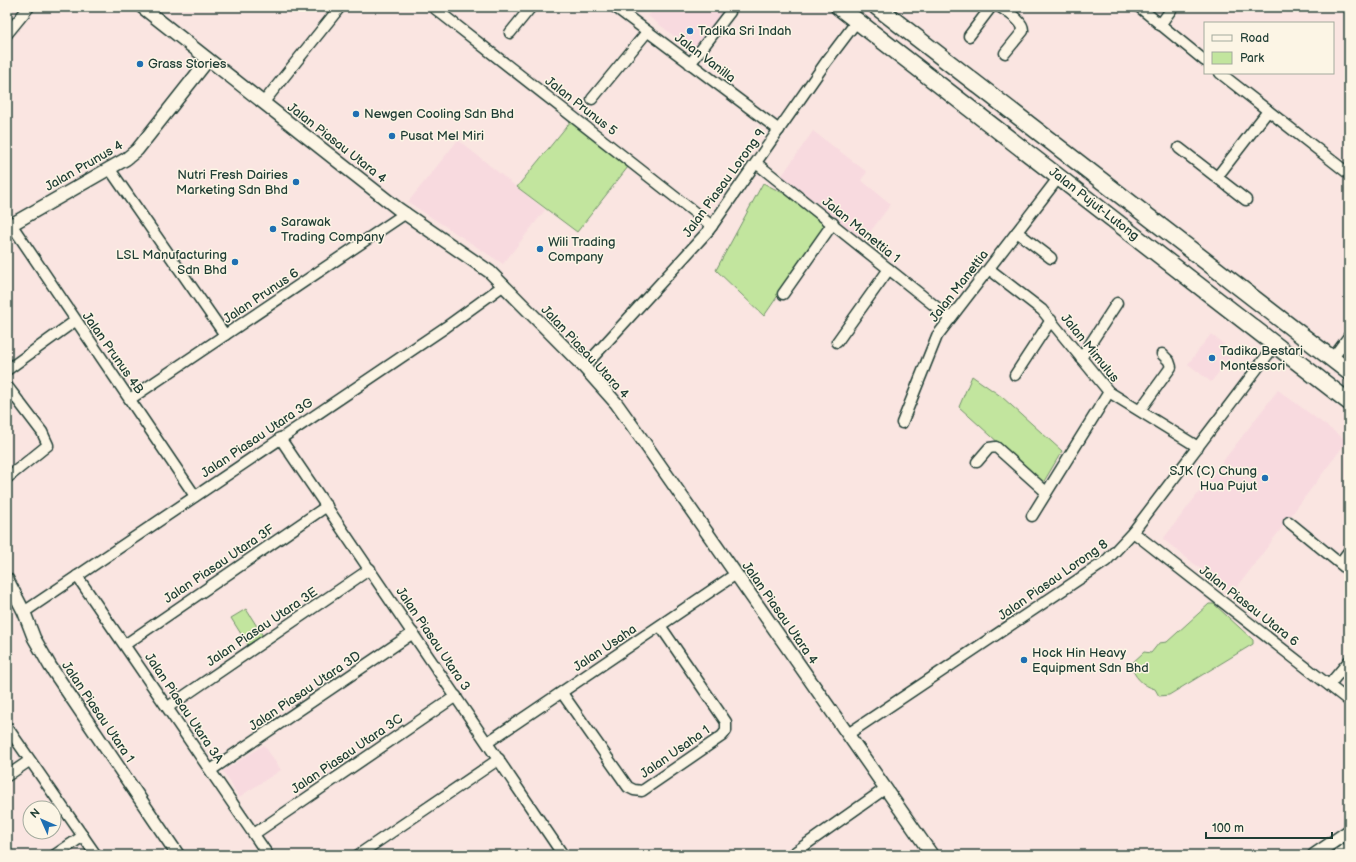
<svg xmlns="http://www.w3.org/2000/svg" width="1356" height="862" font-family="'Balsamiq Sans',sans-serif">
  <style>
    .built { fill: #f8dadf }
    .green { fill: #c2e59e; stroke: #709169 }
    .lines { fill: none; stroke-linecap: round; stroke-linejoin: round }
    .minor-casing { stroke: #1f3d34; stroke-width: 13 }
    .tertiary-casing { stroke: #1f3d34; stroke-width: 15 }
    .trunk-casing { stroke: #1f3d34; stroke-width: 19 }
    .minor { stroke: #fcf5e5; stroke-width: 10 }
    .tertiary { stroke: #fcf5e5; stroke-width: 12 }
    .trunk { stroke: #fcf5e5; stroke-width: 16 }
    .poi-dot { fill: #1f6fb2; stroke: #fcf5e5; stroke-width: 1.5 }
    .labels { text-anchor: middle; dominant-baseline: central; stroke-width: 3; stroke-linejoin: round; paint-order: stroke }
    .poi-label { font-size: 13px; fill: #1f3d34; stroke: #fcf5e5; text-anchor: start }
    .street-label { font-size: 13px; fill: #1f3d34; stroke: #fcf5e5 }
  </style>
  <rect width="100%" height="100%" fill="#fae5e1"/>
  <filter id="ink" filterUnits="userSpaceOnUse"><feTurbulence type="fractalNoise" baseFrequency=".025" numOctaves="2"/><feDisplacementMap in="SourceGraphic" scale="8" xChannelSelector="R" yChannelSelector="G"/><feConvolveMatrix kernelMatrix="1 2 1 2 8 2 1 2 1" color-interpolation-filters="sRGB"/></filter>
  <g filter="url(#ink)">
    <g class="built">
      <polygon points="656,7 736,7 700,47 682,42 648,16"/>
      <polygon points="813,131 867,172 861,180 891,204 864,240 781,177"/>
      <polygon points="458,140 545,210 503,264 408,202"/>
      <polygon points="1211,334 1234,353 1211,382 1188,364"/>
      <polygon points="1278,390 1347,441 1232,594 1163,539"/>
      <polygon points="264,745 281,770 239,797 223,771"/>
    </g>
    <g class="green">
      <polygon points="571,121 628,167 577,232 517,187"/>
      <polygon points="763,183 785,194 826,225 764,316 716,270"/>
      <polygon points="972,376 1002,397 1062,451 1043,483 959,407"/>
      <path d="M1209 604H1214L1253 640V644L1169 695 1159 696 1155 689C1143 686 1133 676 1131 664L1144 652 1151 653 1159 643 1167 642Z"/>
      <polygon points="246,609 263,636 248,645 231,618"/>
    </g>
    <g class="lines">
      <g class="minor-casing">
        <g id="minor">
          <polyline points="433,7 712,226"/>
          <polyline points="615,7 779,130"/>
          <path d="M1000 7C1007 12 1024 21 1023 31L1005 53"/>
          <polyline points="1139,7 1205,61"/>
          <polyline points="1160,25 1173,7"/>
          <polyline points="510,33 531,7"/>
          <polyline points="7,34 29,7"/>
          <polyline points="969,36 991,7"/>
          <polyline points="690,64 730,12"/>
          <polyline points="1220,73 1349,174"/>
          <polyline points="592,99 647,32"/>
          <polyline points="263,103 340,7"/>
          <polyline points="1179,148 1246,200"/>
          <polyline points="756,163 950,318"/>
          <polyline points="109,168 225,335"/>
          <polyline points="1217,177 1268,111"/>
          <polyline points="11,224 195,496"/>
          <polyline points="1017,232 1051,258"/>
          <polyline points="989,269 1042,310 1109,392 1198,447"/>
          <polyline points="783,294 833,223"/>
          <polyline points="837,342 889,269"/>
          <polyline points="1081,358 1117,303"/>
          <polyline points="1332,359 1349,336"/>
          <polyline points="584,367 709,230 826,62 857,21"/>
          <polyline points="7,370 75,321"/>
          <polyline points="1015,375 1051,320"/>
          <polyline points="7,386 42,432 48,445 7,478"/>
          <polyline points="130,399 406,213"/>
          <polyline points="1140,410 1171,367 1169,361 1162,354"/>
          <polyline points="902,423 937,336 1059,177"/>
          <polyline points="280,438 563,855"/>
          <polyline points="977,462 989,448 996,447 1046,492"/>
          <polyline points="1032,516 1109,392"/>
          <polyline points="1289,522 1349,571"/>
          <polyline points="1133,532 1349,701"/>
          <polyline points="1340,563 1349,551"/>
          <polyline points="77,576 268,855"/>
          <polyline points="24,612 446,327 504,285"/>
          <polyline points="126,644 327,506"/>
          <polyline points="1329,685 1349,661"/>
          <polyline points="562,693 628,787 634,790 642,791 722,736 726,731 726,722 661,627"/>
          <polyline points="168,707 370,569"/>
          <polyline points="7,727 96,855"/>
          <polyline points="848,734 1106,561 1133,532 1275,345"/>
          <polyline points="488,742 736,574"/>
          <polyline points="211,770 413,633"/>
          <polyline points="7,776 29,761"/>
          <polyline points="254,834 456,696"/>
          <polyline points="55,855 83,836"/>
          <polyline points="358,855 499,759"/>
          <polyline points="791,855 886,788"/>
        </g>
      </g>
      <g class="tertiary-casing">
        <g id="tertiary">
          <polyline points="142,7 397,208 490,272 584,367 616,403 641,438 932,855"/>
          <polyline points="7,227 126,159 137,150 208,60"/>
          <polyline points="7,579 24,612 34,638 50,666 178,855"/>
          <polyline points="1314,855 1349,831"/>
          <polyline points="1338,855 1349,848"/>
        </g>
      </g>
      <g class="trunk-casing">
        <g id="trunk">
          <polyline points="839,7 1349,402"/>
          <polyline points="877,7 1349,372"/>
        </g>
      </g>
      <use href="#minor" class="minor"/>
      <use href="#tertiary" class="tertiary"/>
      <use href="#trunk" class="trunk"/>
    </g>
  </g>
  <g class="poi-dot">
    <circle cx="690" cy="31" r="4"/>
    <circle cx="140" cy="64" r="4"/>
    <circle cx="356" cy="114" r="4"/>
    <circle cx="392" cy="136" r="4"/>
    <circle cx="296" cy="182" r="4"/>
    <circle cx="273" cy="229" r="4"/>
    <circle cx="540" cy="249" r="4"/>
    <circle cx="235" cy="262" r="4"/>
    <circle cx="1212" cy="358" r="4"/>
    <circle cx="1265" cy="478" r="4"/>
    <circle cx="1024" cy="660" r="4"/>
  </g>
  <g class="labels">
    <g class="poi-label">
      <text x="698" y="31">Tadika Sri Indah</text>
      <text x="148" y="64">Grass Stories</text>
      <text x="364" y="114">Newgen Cooling Sdn Bhd</text>
      <text x="400" y="136">Pusat Mel Miri</text>
      <text x="288" y="175" text-anchor="end">Nutri Fresh Dairies<tspan x="288" dy="15">Marketing Sdn Bhd</tspan></text>
      <text x="281" y="222">Sarawak<tspan x="281" dy="15">Trading Company</tspan></text>
      <text x="548" y="242">Wili Trading<tspan x="548" dy="15">Company</tspan></text>
      <text x="227" y="255" text-anchor="end">LSL Manufacturing<tspan x="227" dy="15">Sdn Bhd</tspan></text>
      <text x="1220" y="351">Tadika Bestari<tspan x="1220" dy="15">Montessori</tspan></text>
      <text x="1257" y="471" text-anchor="end">SJK (C) Chung<tspan x="1257" dy="15">Hua Pujut</tspan></text>
      <text x="1032" y="653">Hock Hin Heavy<tspan x="1032" dy="15">Equipment Sdn Bhd</tspan></text>
    </g>
    <g class="street-label">
      <text transform="translate(705 58) rotate(37)">Jalan Vanilla</text>
      <text transform="translate(581 106) rotate(38)">Jalan Prunus 5</text>
      <text transform="translate(337 143) rotate(38)">Jalan Piasau Utara 4</text>
      <text transform="translate(84 166) rotate(-30)">Jalan Prunus 4</text>
      <text transform="translate(724 183) rotate(-54)">Jalan Piasau Lorong 9</text>
      <text transform="translate(1094 204) rotate(38)">Jalan Pujut-Lutong</text>
      <text transform="translate(861 230) rotate(39)">Jalan Manettia 1</text>
      <text transform="translate(959 286) rotate(-52)">Jalan Manettia</text>
      <text transform="translate(261 296) rotate(-34)">Jalan Prunus 6</text>
      <text transform="translate(1090 348) rotate(51)">Jalan Mimulus</text>
      <text transform="translate(585 352) rotate(47)">Jalan Piasau Utara 4</text>
      <text transform="translate(113 353) rotate(55)">Jalan Prunus 4B</text>
      <text transform="translate(257 438) rotate(-34)">Jalan Piasau Utara 3G</text>
      <text transform="translate(219 564) rotate(-34)">Jalan Piasau Utara 3F</text>
      <text transform="translate(1053 580) rotate(-35)">Jalan Piasau Lorong 8</text>
      <text transform="translate(1249 606) rotate(38)">Jalan Piasau Utara 6</text>
      <text transform="translate(780 613) rotate(55)">Jalan Piasau Utara 4</text>
      <text transform="translate(262 627) rotate(-34)">Jalan Piasau Utara 3E</text>
      <text transform="translate(433 639) rotate(56)">Jalan Piasau Utara 3</text>
      <text transform="translate(605 648) rotate(-34)">Jalan Usaha</text>
      <text transform="translate(305 691) rotate(-34)">Jalan Piasau Utara 3D</text>
      <text transform="translate(184 708) rotate(56)">Jalan Piasau Utara 3A</text>
      <text transform="translate(98 712) rotate(56)">Jalan Piasau Utara 1</text>
      <text transform="translate(675 752) rotate(-35)">Jalan Usaha 1</text>
      <text transform="translate(347 754) rotate(-34)">Jalan Piasau Utara 3C</text>
    </g>
  </g>
  <rect width="1356" height="862" fill="none" stroke="#fcf5e5" stroke-width="24"/>
  <rect x="12" y="12" width="1332" height="838" fill="none" stroke="#1f3d34" stroke-width="1.5" filter="url(#ink)"/>
  <rect x="1204" y="22" width="130" height="52" fill="#fcf5e5" stroke="#a4ab9e"/>
  <rect x="1212" y="35" width="20" height="6" fill="#fcf5e5" stroke="#a4ab9e"/>
  <text x="1240" y="42" font-size="12" fill="#1f3d34">Road</text>
  <rect x="1212" y="52" width="20" height="12" fill="#c2e59e" stroke="#a4ab9e"/>
  <text x="1240" y="62" font-size="12" fill="#1f3d34">Park</text>
  <g transform="translate(42 820) rotate(315)"><circle r="19" fill="#fcf5e5" stroke="#a4ab9e"/>
  <path d="M0-3L7 15L0 10L-7 15Z" fill="#1f6fb2"/>
  <text y="-6" font-size="11" font-weight="bold" text-anchor="middle" fill="#1f3d34">N</text>
  </g>
  <path d="M1206 832v6h126v-6" fill="none" stroke="#1f3d34" stroke-width="2"/>
  <text x="1212" y="832" font-size="12" fill="#1f3d34" stroke="#fcf5e5" stroke-width="3" paint-order="stroke">100 m</text>
</svg>
